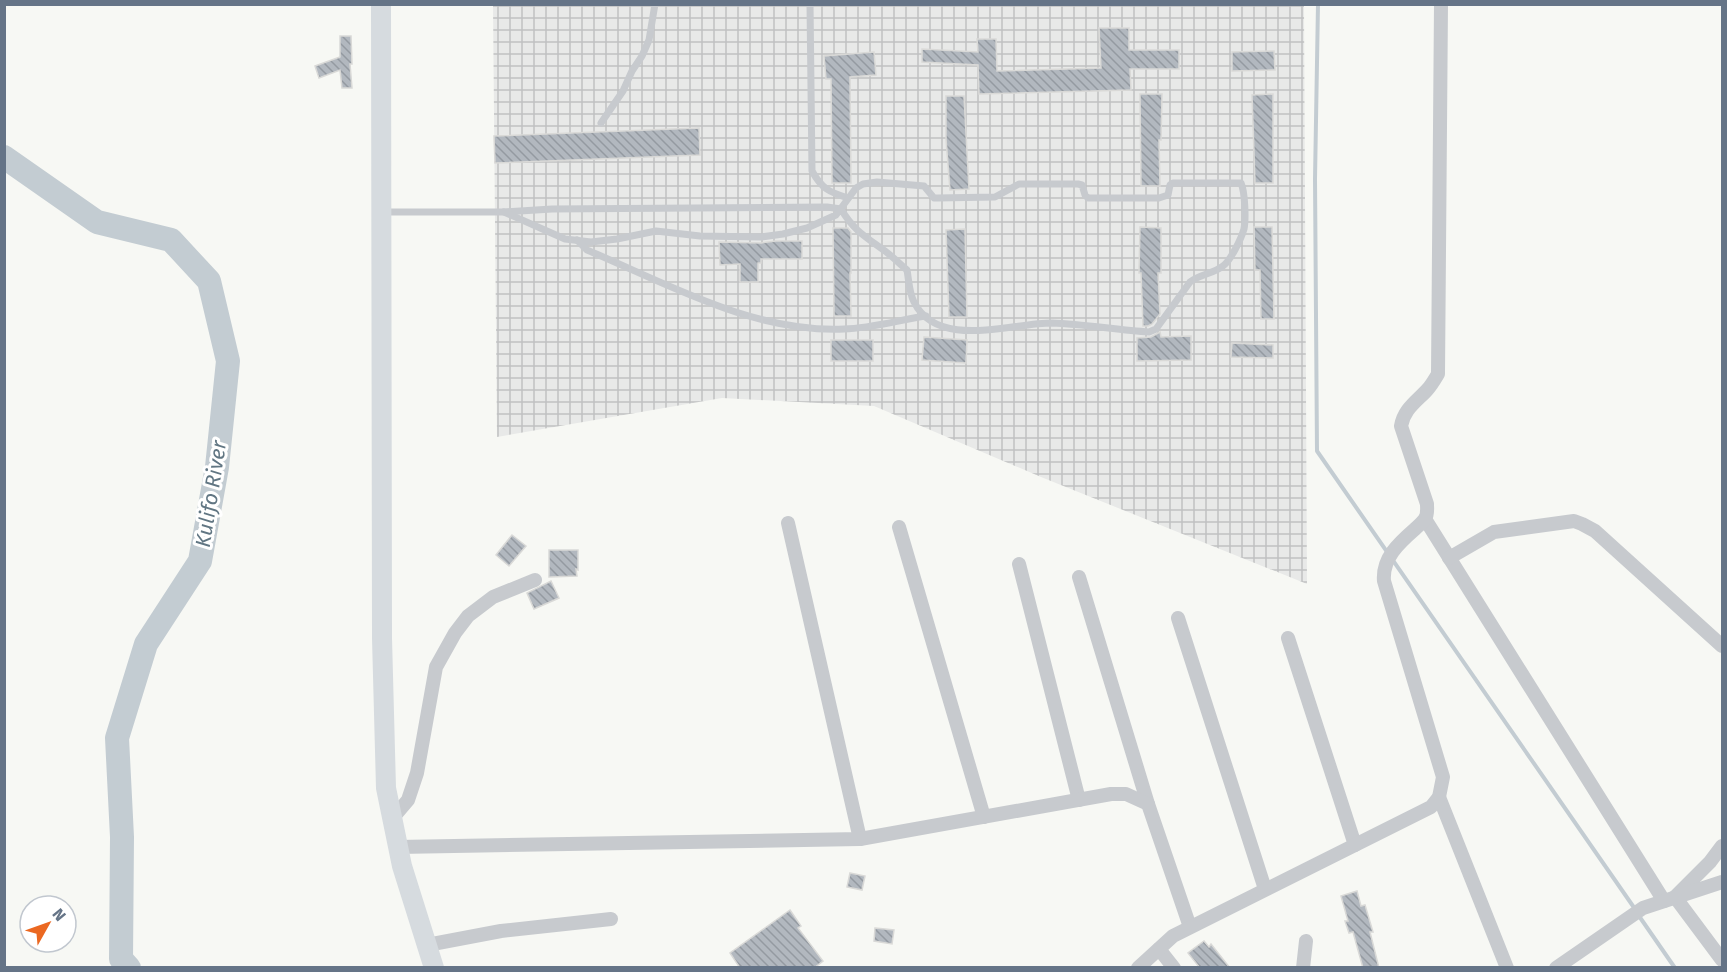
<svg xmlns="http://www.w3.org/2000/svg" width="1727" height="972" font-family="'Fira Sans',sans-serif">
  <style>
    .industrial { fill: url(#industrial-grid) }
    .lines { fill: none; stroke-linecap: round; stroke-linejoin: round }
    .stream { stroke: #c3ccd2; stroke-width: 4 }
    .river { stroke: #c3ccd2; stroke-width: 24 }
    .building { fill: url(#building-back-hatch); stroke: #d9d9d7; stroke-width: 1.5 }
    .lane { stroke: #c7cace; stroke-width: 7 }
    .street { stroke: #c7cace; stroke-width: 14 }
    .secondary { stroke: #d6dbdf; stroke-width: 20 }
    .labels { text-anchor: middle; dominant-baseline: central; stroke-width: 6; stroke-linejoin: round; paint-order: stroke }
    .water-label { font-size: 21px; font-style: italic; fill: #617683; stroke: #fff }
  </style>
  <defs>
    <pattern id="industrial-grid" width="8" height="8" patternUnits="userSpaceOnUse" patternTransform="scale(1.5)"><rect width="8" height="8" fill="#e8e9e8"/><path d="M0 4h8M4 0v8" fill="none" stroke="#c0c1c2"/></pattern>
    <pattern id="building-back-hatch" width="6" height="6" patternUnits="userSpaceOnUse" patternTransform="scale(1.5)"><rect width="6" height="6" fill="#b2b8bf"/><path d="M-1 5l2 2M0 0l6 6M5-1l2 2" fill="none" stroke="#949aa1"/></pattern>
  </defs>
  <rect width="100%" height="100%" fill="#f7f8f4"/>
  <polygon class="industrial" points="493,5 1304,5 1307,584 1041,477 874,406 722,398 497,437"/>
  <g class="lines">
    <g class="stream">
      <polyline points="1318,4 1315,179 1317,451 1635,909"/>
      <polyline points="1639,916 1675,968"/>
    </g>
    <polyline class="river" points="4,157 97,222 171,240 209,281 228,361 217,467 200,561 146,644 117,738 122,837 121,959 129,968"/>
  </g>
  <g class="building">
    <polygon points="1099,28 1129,28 1129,50 1179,50 1179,69 1130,69 1131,90 979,94 978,65 922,62 922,49 978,52 977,39 996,39 997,71 1101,68"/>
    <polygon points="340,36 351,36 352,64 350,64 352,88 342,88 340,70 319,78 315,66 340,57"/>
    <polygon points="1274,51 1275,70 1232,71 1232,52"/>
    <polygon points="874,52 876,75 850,77 851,183 832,183 831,79 826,79 824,56"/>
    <polygon points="1140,94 1162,94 1161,140 1159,140 1160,186 1141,186"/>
    <polygon points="1273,94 1273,183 1255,183 1252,95"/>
    <polygon points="946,96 964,96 969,189 950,190 946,139"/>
    <polygon points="699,128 700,155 495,163 494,136"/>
    <polygon points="1140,227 1161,228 1161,273 1158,273 1160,314 1152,324 1148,326 1143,326 1141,273 1139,273"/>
    <polygon points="1254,227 1272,227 1274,319 1261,319 1260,270 1255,270"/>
    <polygon points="833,228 848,228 851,232 851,273 850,273 851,316 834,316"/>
    <polygon points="965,229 967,317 949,317 946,230"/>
    <polygon points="776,241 802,241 802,259 761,259 761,263 758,263 758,282 740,282 740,264 720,265 719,242 761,243"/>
    <polygon points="1160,332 1161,337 1191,336 1191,360 1137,361 1137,338 1151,337"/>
    <polygon points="924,337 967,340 966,363 922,360"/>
    <rect x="831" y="340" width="42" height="21"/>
    <polygon points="1232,343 1273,345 1273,358 1231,357"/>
    <polygon points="512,535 526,546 509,566 496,555"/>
    <polygon points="549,550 578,550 578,570 576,569 577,576 549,577"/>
    <polygon points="551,581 559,598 534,609 527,593"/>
    <polygon points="850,873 865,876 862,890 847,887"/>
    <polygon points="1357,891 1361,906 1365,905 1373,932 1370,932 1379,968 1363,968 1353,932 1349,933 1345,921 1348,921 1341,896"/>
    <polygon points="790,910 801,926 798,928 823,961 814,968 740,968 730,953"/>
    <polygon points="875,928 894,930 892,944 874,941"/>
    <polygon points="1204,941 1209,947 1211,944 1230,968 1200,968 1188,953"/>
  </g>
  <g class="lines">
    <g class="lane">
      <path d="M810 4 812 171C822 189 829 192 848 198"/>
      <polyline points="601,123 623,91 632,71 642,56 649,40 655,4"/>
      <polyline points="384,212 504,212 552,209 827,207 841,209"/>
      <path d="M504 212 565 239 591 242 617 239 656 231 700 236 761 237 783 234 807 228 836 215 856 188 863 184 877 182 924 186 934 198H937L995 197 1019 184H1078L1082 185 1085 195 1088 198H1159L1168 195 1170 185 1173 183H1241C1245 192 1246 219 1244 229 1241 239 1231 260 1223 266 1213 274 1200 274 1190 282L1156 329 1149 332C1117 330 1084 324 1052 323 1010 323 938 350 914 302 909 292 909 281 907 270 900 264 893 257 885 251 866 237 854 231 841 209"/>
      <path d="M577 240 587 250C668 284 754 333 844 329 872 328 899 320 926 316"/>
    </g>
    <g class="street">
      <polyline points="1425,519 1664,901"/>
      <polyline points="788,523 860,839"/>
      <polyline points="899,527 984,817"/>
      <polyline points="1449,558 1494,532 1574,521 1582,524 1595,531 1722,646"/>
      <polyline points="1019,564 1079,800"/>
      <polyline points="1079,577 1148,804"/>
      <polyline points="1178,618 1265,889"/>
      <polyline points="1288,638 1355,845"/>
      <polyline points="1439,797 1507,968"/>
      <polyline points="391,820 408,800 417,773 436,667 455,633 468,616 493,597 535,580"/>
      <polyline points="1722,846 1710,862 1675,897 1722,960"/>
      <polyline points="398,847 860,839 1111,794 1126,794 1148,804 1190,927"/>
      <polyline points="427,945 501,931 611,919"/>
      <polyline points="1159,949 1174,968"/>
      <path d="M1138 968 1173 936 1431 807 1439 797 1443 777 1384 581C1382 558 1399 543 1415 529 1418 526 1423 522 1425 519 1428 514 1427 509 1427 504L1401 426C1404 409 1416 402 1427 390 1431 386 1435 379 1438 374L1441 4"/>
      <polyline points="1303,968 1306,941"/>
      <polyline points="1556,968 1643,908 1722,882"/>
    </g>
    <polyline class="secondary" points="381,4 382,638 386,788 402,866 434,968"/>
  </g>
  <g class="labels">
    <g class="water-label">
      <text transform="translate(211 494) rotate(-81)">Kulifo River</text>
    </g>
  </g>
  <rect width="1727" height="972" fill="none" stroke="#657487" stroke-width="12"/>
  <g transform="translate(48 924) rotate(50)"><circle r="28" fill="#ffffff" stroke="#c1c7cf" stroke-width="1.5"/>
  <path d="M0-4.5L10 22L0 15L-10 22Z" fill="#eb6821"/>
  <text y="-9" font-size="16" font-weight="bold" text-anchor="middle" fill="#657487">N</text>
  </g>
</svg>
